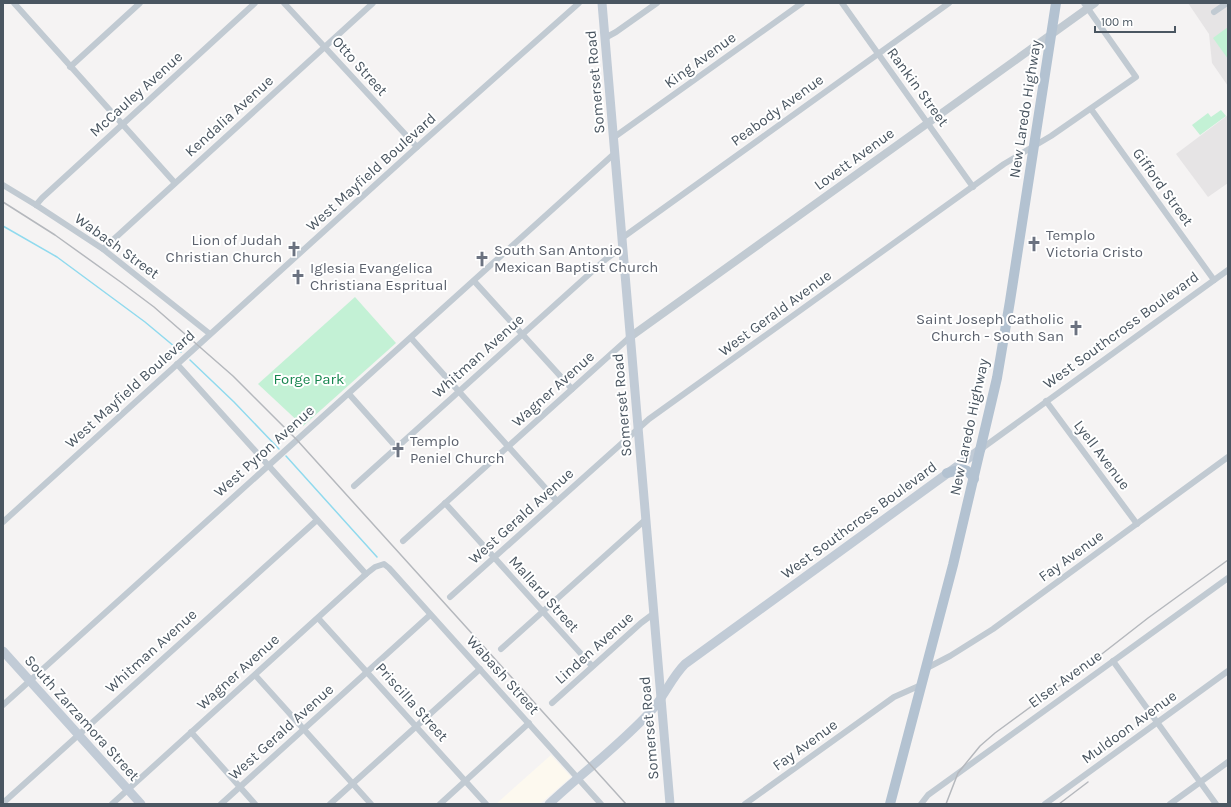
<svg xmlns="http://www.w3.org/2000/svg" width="1231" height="807" font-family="Karla,sans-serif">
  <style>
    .commercial { fill: #fdf9ef }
    .education { fill: #e6e4e5 }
    .green { fill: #c3f1d5 }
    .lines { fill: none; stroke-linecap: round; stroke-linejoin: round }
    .stream { stroke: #90daee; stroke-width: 1.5 }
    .minor { stroke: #c1cad2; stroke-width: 6 }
    .tertiary { stroke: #c1cad2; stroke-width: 8 }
    .secondary { stroke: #c1cbd6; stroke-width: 9 }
    .primary { stroke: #b3c2d1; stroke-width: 10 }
    .rail { stroke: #b5b8bd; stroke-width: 1.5 }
    .labels { text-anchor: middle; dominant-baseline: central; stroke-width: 4; stroke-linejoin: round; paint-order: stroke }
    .street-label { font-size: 15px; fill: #4a5661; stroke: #fff }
    .worship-label { font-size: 15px; fill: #5b616d; stroke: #fff; text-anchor: start }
    .park-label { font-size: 15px; fill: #17864f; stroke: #fff }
  </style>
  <rect width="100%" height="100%" fill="#f5f3f3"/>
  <polygon class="commercial" points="551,755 571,777 540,804 496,804"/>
  <g class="education">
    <polygon points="1188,3 1228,3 1228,86 1212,63 1209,34"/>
    <polygon points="1228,115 1228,183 1208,197 1176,154"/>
  </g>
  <g class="green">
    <polygon points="1228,27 1228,59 1213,38"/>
    <polygon points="1221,110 1226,116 1200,135 1192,125 1208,113 1211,117"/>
    <polygon points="355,297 396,343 303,426 258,384"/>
  </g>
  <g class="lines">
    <g class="stream">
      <polyline points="3,226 57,257 145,322 181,352"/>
      <polyline points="190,360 234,402 279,449"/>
      <polyline points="286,456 377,557"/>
    </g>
    <g class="minor">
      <polyline points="14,3 175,183"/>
      <polyline points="284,3 417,147"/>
      <polyline points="842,3 973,187"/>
      <polyline points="1214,12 1227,3"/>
      <polyline points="605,38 616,32 657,3"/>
      <polyline points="70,67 140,3"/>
      <polyline points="1091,109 1214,280"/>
      <polyline points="613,138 802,3"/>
      <polyline points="3,185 36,205 103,249 210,334"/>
      <polyline points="36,205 42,198 255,3"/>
      <polyline points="622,238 949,3"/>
      <polyline points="103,249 373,3"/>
      <polyline points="474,281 572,389"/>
      <polyline points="411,338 557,501"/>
      <polyline points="177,364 366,574"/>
      <polyline points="349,394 397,448"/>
      <polyline points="1046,401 1137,524"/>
      <polyline points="981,449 1228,270"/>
      <polyline points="354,486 606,259 613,254 623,250"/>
      <polyline points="445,503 592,666"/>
      <polyline points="3,522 417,147 579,3"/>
      <polyline points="403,541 630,337"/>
      <polyline points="450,597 649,419 1004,164 1051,136 1136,77 1084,3"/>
      <polyline points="318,618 486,804"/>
      <polyline points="501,649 645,520"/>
      <polyline points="1113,661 1216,804"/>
      <polyline points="925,669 950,656 993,629 1228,457"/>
      <polyline points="255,675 371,804"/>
      <polyline points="552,703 641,623 653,614"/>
      <polyline points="3,705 615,153"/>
      <polyline points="191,732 255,804"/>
      <polyline points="3,803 317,520"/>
      <polyline points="112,804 366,574 375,567 384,564 389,568 601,804"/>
      <polyline points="221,804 430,615"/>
      <polyline points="330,804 480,669"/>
      <polyline points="440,804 529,723"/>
      <polyline points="745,804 894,697 921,685"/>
      <polyline points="921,804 928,795 1228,578"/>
      <polyline points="1045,804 1228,671"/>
      <polyline points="1170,804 1228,762"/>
    </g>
    <polyline class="tertiary" points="630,337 1095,3"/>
    <g class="secondary">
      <polyline points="602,3 670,804"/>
      <polyline points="3,651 141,804"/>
      <path d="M549 804C582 773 620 745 651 711 664 697 671 678 685 664L981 449"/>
    </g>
    <g class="primary">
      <path d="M947 473C960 470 966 465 974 479"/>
      <polyline points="890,804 953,565 997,378 1010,301 1056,3"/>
    </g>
    <g class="rail">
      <polyline points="3,202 55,235 122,283 154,307 233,376 297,440 626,804"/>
      <polyline points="946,804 958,773 980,746 995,733 1089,664 1148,618 1228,560"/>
      <polyline points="1059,804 1088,782"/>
    </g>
  </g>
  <defs>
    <g id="church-bare" transform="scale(1.2)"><path d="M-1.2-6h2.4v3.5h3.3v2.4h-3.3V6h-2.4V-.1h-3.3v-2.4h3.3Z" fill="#6b7280" stroke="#fff" stroke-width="2.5" paint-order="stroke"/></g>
  </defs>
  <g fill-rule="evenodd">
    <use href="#church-bare" x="1034" y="244"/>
    <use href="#church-bare" x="294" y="249"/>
    <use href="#church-bare" x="482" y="259"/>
    <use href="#church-bare" x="298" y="277"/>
    <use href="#church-bare" x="1076" y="328"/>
    <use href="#church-bare" x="398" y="450"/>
  </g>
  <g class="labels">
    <g class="street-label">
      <text transform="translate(700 60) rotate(-36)">King Avenue</text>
      <text transform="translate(360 66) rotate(48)">Otto Street</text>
      <text transform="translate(595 82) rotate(-95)">Somerset Road</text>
      <text transform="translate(918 87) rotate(54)">Rankin Street</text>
      <text transform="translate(136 94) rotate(-42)">McCauley Avenue</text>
      <text transform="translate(1025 109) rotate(-81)">New Laredo Highway</text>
      <text transform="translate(777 110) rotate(-36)">Peabody Avenue</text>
      <text transform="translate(229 116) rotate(-42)">Kendalia Avenue</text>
      <text transform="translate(854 159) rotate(-36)">Lovett Avenue</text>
      <text transform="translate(371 172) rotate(-42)">West Mayfield Boulevard</text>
      <text transform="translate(1163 187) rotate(54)">Gifford Street</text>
      <text transform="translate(117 246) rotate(36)">Wabash Street</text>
      <text transform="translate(775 313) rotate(-36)">West Gerald Avenue</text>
      <text transform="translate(1121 330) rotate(-36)">West Southcross Boulevard</text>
      <text transform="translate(478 356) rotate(-42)">Whitman Avenue</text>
      <text transform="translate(130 389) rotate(-42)">West Mayfield Boulevard</text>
      <text transform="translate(553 389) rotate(-42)">Wagner Avenue</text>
      <text transform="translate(622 405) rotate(-95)">Somerset Road</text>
      <text transform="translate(969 427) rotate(-78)">New Laredo Highway</text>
      <text transform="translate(264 451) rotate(-42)">West Pyron Avenue</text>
      <text transform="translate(1102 455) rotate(53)">Lyell Avenue</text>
      <text transform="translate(521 516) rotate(-42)">West Gerald Avenue</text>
      <text transform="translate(859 520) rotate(-36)">West Southcross Boulevard</text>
      <text transform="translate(1071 556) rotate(-36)">Fay Avenue</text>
      <text transform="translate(544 594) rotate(48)">Mallard Street</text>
      <text transform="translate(594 648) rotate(-42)">Linden Avenue</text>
      <text transform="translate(151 651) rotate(-42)">Whitman Avenue</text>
      <text transform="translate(238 672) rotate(-42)">Wagner Avenue</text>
      <text transform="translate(503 675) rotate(48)">Wabash Street</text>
      <text transform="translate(1065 679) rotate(-36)">Elser Avenue</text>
      <text transform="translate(412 702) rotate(48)">Priscilla Street</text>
      <text transform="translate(82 718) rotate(48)">South Zarzamora Street</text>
      <text transform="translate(1129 727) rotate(-36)">Muldoon Avenue</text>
      <text transform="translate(649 728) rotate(-95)">Somerset Road</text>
      <text transform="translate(281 732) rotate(-42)">West Gerald Avenue</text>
      <text transform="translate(805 745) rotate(-36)">Fay Avenue</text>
    </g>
    <g class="worship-label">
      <text x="1046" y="235">Templo<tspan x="1046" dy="17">Victoria Cristo</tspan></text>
      <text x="282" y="240" text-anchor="end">Lion of Judah<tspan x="282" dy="17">Christian Church</tspan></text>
      <text x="494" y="250">South San Antonio<tspan x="494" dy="17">Mexican Baptist Church</tspan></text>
      <text x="310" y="268">Iglesia Evangelica<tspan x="310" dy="17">Christiana Espritual</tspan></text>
      <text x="1064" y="319" text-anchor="end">Saint Joseph Catholic<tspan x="1064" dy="17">Church - South San</tspan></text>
      <text x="410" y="441">Templo<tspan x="410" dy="17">Peniel Church</tspan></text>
    </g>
    <g class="park-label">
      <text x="309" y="379">Forge Park</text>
    </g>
  </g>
  <rect width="1231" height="807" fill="none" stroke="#4a5661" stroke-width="8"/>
  <path d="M1095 26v6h80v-6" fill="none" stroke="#4a5661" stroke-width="2"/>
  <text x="1101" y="26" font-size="12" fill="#4a5661" stroke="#ffffff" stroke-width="3" paint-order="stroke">100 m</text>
</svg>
